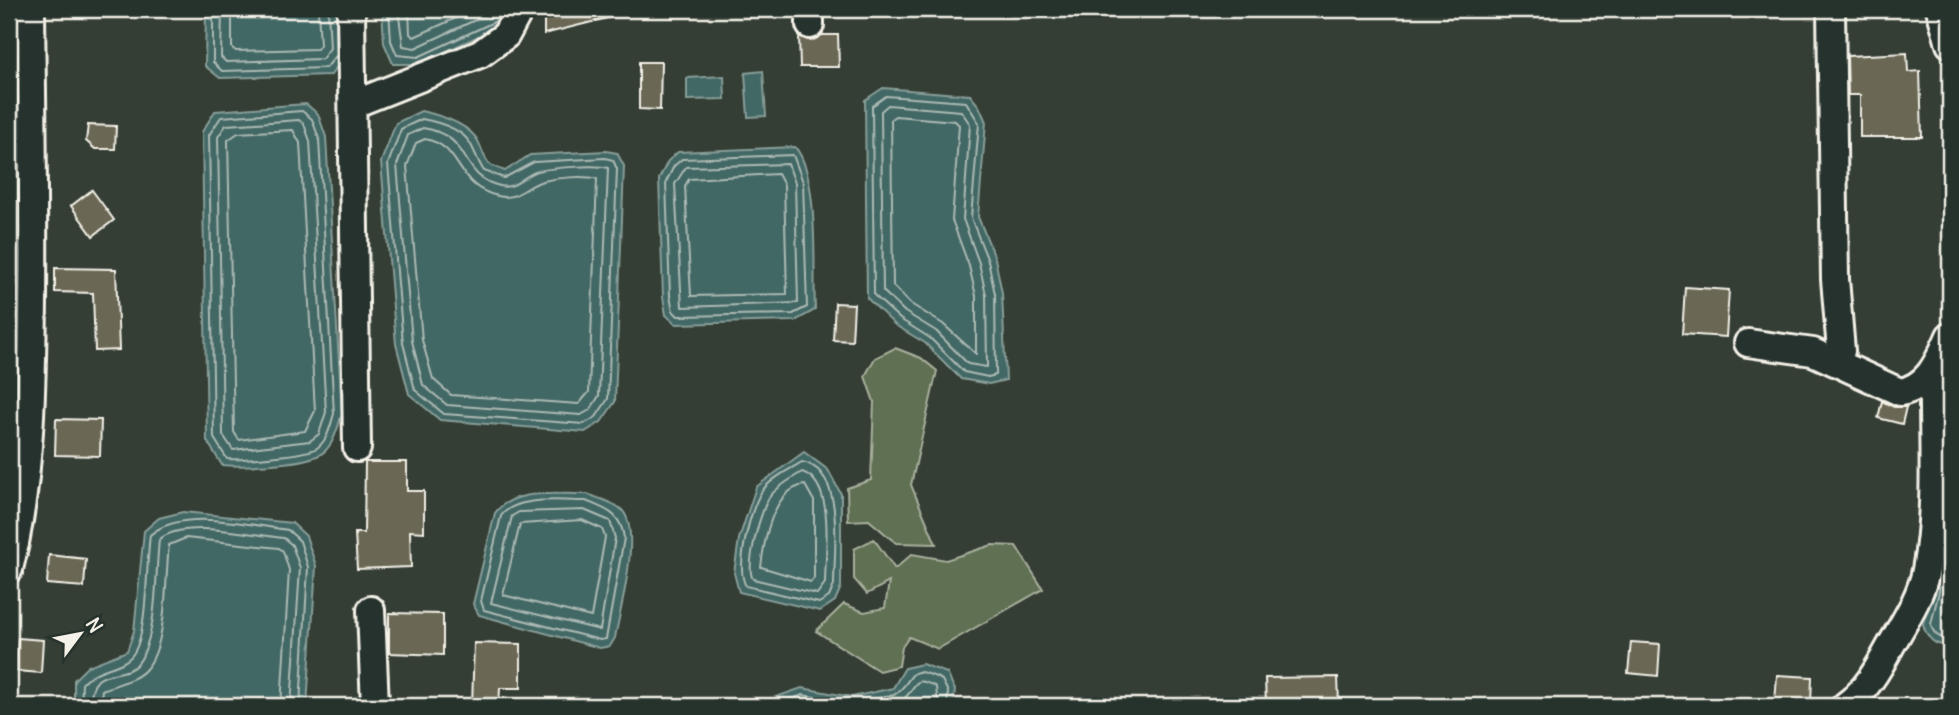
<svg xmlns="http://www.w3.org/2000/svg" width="1959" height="715" font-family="Delius,sans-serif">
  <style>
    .green { fill: #5f7053; stroke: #aab09e; stroke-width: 2 }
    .water { fill: #426765; stroke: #899e99; stroke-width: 2 }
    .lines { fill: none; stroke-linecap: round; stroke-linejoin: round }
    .shore { stroke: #adbab4; stroke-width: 2 }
    .building { fill: #6a6854; stroke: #f4f1e8; stroke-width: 2 }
    .minor-casing { stroke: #f4f1e8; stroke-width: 32 }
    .minor { stroke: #26332d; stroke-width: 26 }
  </style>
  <rect width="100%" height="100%" fill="#343e35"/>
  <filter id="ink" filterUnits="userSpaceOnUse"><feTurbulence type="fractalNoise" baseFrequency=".0143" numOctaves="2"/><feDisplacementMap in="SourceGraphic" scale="14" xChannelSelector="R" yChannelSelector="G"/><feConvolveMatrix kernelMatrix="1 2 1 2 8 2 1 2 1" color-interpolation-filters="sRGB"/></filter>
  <g filter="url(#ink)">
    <g class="green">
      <polygon points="895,348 921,358 937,371 911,485 936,544 896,543 869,520 848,521 847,488 871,480 874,402 865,376 875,358"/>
      <polygon points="874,539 895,569 912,554 946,560 992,545 1016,546 1043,589 938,649 909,637 902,647 899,666 879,671 816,631 844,604 864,612 885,608 889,582 867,594 854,579 854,549"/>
    </g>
    <g class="water">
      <polygon points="206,9 344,9 346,54 331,75 220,78 205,66"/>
      <polygon points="382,9 509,9 502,25 419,64 393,64 384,43"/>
      <polygon points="763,71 766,116 748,117 745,73"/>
      <polygon points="724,76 725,99 687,100 687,78"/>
      <polygon points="883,88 970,95 979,106 986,122 978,217 995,258 1002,293 1006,380 989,384 961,379 925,343 895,325 867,298 865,100"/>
      <path d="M306 104 318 114 326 137 342 414C337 429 333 450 317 456 299 464 241 467 222 465L207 441 202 132 215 111Z"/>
      <path d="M421 111C439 115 468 123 478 141 487 160 483 164 505 171L530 155 606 151 617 153 624 166 615 402 601 422 585 432 440 420 409 394 396 344 381 162 396 123Z"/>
      <path d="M795 147C820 175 813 271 815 310L795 321 676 324 666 315 663 297 659 179 668 161 678 152Z"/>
      <polygon points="804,452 828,470 841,494 841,587 835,601 820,611 739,592 734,573 739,539 756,487"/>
      <path d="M587 494C597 498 614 502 622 510 642 531 620 610 615 638L610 646 600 648 479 615 473 604 495 513C514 487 558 495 587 494Z"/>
      <polygon points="183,512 292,523 306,536 316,566 307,706 74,706 74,680 88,666 127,651 134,631 144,531 159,518"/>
      <path d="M1950 537V646C1935 646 1927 639 1923 624L1942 544Z"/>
      <polygon points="922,664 947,673 955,690 953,706 774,706 776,697 802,688 852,697 893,688 905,668"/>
    </g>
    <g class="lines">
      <g class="shore">
        <polyline points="213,9 213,62 222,71 326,68 337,55"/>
        <polyline points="222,9 221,57 226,62 322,59 330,48 328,9"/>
        <polyline points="232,9 232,48 236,51 317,49 320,45 318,9"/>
        <polyline points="389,9 391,41 397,55 418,57 496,21 501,9"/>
        <polyline points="398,9 403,46 415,48 488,14 492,9"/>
        <polyline points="409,9 410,34 414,37 476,9"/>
        <polygon points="886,96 966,102 979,123 971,218 988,261 995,294 996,375 988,377 964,372 930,338 900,319 874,295 872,106"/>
        <polygon points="888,105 961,111 970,124 963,219 979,263 986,295 987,367 968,364 936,331 905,312 883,291 881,111"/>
        <path d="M302 111 312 119 319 139 334 414C330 426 328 440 317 448 307 455 241 460 227 459L214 438 209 135 221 117Z"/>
        <polygon points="895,116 955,121 959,125 952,220 969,266 976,296 976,354 943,324 911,304 893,286 891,119"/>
        <path d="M422 119C438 122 463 129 471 145 476 154 478 162 484 171L504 178 534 162 605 158 613 160 617 169 608 399 596 417 584 424 444 414 415 390 403 343 388 164 401 129Z"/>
        <polygon points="299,120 304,124 310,141 326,412 319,434 310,441 233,450 223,435 218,137 226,125"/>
        <path d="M423 128C474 136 457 176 500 186 516 190 525 174 538 171 551 168 597 164 608 168L599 396 590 410 581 415 447 405 423 385 412 341 397 165 408 135Z"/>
        <polygon points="293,130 300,143 315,411 305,431 239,440 234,432 228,140 238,133"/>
        <path d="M425 139C463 146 454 186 498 196 517 201 527 185 543 181 557 178 584 175 597 179L589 392 579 404 451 395 433 379 422 340 407 166 416 143Z"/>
        <polygon points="793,155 803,182 807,307 793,314 678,316 673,311 670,296 666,182 674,166 682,159"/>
        <polygon points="788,164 795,183 798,303 682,307 675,184 686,167"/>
        <polygon points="778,174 784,185 787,294 691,296 685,186 689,179"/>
        <path d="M802 462C846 470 834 551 834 585L829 597 819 603 746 586C735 569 750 508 762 491 770 479 790 469 802 462Z"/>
        <path d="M802 472C836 483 825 553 825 583L817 594 753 579C745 567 761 506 771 495 779 486 792 478 802 472Z"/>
        <path d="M805 485 814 501V578L811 582 761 567C764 541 772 489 805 485Z"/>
        <path d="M586 501C607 510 621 513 624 538L606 639 600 640 484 610 481 601 501 516C516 495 562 501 586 501Z"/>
        <polygon points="584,510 610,521 615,538 600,630 491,603 512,516 519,512"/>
        <polygon points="582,520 602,529 605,537 591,617 503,595 520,524"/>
        <path d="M1950 546 1931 624C1933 634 1940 639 1950 639"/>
        <path d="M81 706 82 684C95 667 123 669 133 654 148 634 146 562 150 535 181 507 249 525 288 530L300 541 308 567 300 706"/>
        <path d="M90 706C91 657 127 687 142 657 158 623 155 577 159 540 181 518 253 535 284 538L292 545 300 568 291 706"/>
        <path d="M100 706 102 690C116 684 136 681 146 669 168 645 165 576 169 545L186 538 279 548 283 551 289 570 281 706"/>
        <path d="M781 706 783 702 803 695 852 704 894 695C917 680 904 661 942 680L948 692 947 706"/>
        <path d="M883 706C891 705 900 704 905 698 918 684 913 675 936 687L938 706"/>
      </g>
    </g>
    <g class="building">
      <polygon points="544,9 615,9 616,16 544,34"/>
      <polygon points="822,35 838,35 839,67 800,67 799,36 811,41"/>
      <polygon points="1907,53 1908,72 1920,71 1922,137 1860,137 1860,95 1848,95 1847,56"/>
      <polygon points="639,62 661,62 660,110 639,109"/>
      <polygon points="88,125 116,126 115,149 95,149 86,141"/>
      <polygon points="92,190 114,220 93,236 71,206"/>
      <polygon points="55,268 116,269 119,350 95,351 93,293 55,292"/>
      <polygon points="1685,287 1729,290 1726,337 1682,334"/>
      <polygon points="835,303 854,304 852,341 833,340"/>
      <polygon points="1882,401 1894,407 1906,407 1902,424 1878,418"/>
      <polygon points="56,419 101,420 100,456 55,455"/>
      <polygon points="365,462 407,462 407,491 424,491 424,532 410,531 411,567 357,569 355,533 364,533"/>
      <polygon points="49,555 86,559 84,587 47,584"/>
      <polygon points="389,613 443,614 443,655 389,653"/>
      <polygon points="18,638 43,640 41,673 16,671"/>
      <polygon points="1631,642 1660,644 1658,676 1628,673"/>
      <polygon points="474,643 521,644 521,688 500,688 499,706 472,706"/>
      <polygon points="1777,675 1812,677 1811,704 1775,703"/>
      <polygon points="1338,677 1339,704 1266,705 1265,678"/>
    </g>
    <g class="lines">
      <g class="minor-casing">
        <g id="minor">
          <polyline points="351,9 357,448"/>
          <polyline points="810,9 810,25"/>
          <polyline points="1831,9 1835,279 1841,351 1837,361"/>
          <polyline points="1940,9 1950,44"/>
          <polyline points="354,104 480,54 506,35 520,9"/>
          <path d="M1748 343 1813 352 1900 392C1929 387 1939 360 1950 336"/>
          <path d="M9 542 15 543C31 462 32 383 33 301 34 203 32 106 31 9"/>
          <polyline points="9,569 15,543"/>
          <polyline points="371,610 375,706"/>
          <path d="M1845 706C1866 691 1878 669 1890 647 1903 624 1921 597 1926 570 1938 507 1932 437 1933 373"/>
        </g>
      </g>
      <use href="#minor" class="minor"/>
    </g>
  </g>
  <rect width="1959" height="715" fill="none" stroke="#26332d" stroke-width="35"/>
  <rect x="18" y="18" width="1924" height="680" fill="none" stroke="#f4f1e8" stroke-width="2.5" filter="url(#ink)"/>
  <g transform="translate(80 634) rotate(58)" stroke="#26332d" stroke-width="5" paint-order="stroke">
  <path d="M0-5L12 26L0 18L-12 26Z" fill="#f4f1e8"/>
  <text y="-10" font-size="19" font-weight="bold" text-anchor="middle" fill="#f4f1e8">N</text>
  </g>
</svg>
